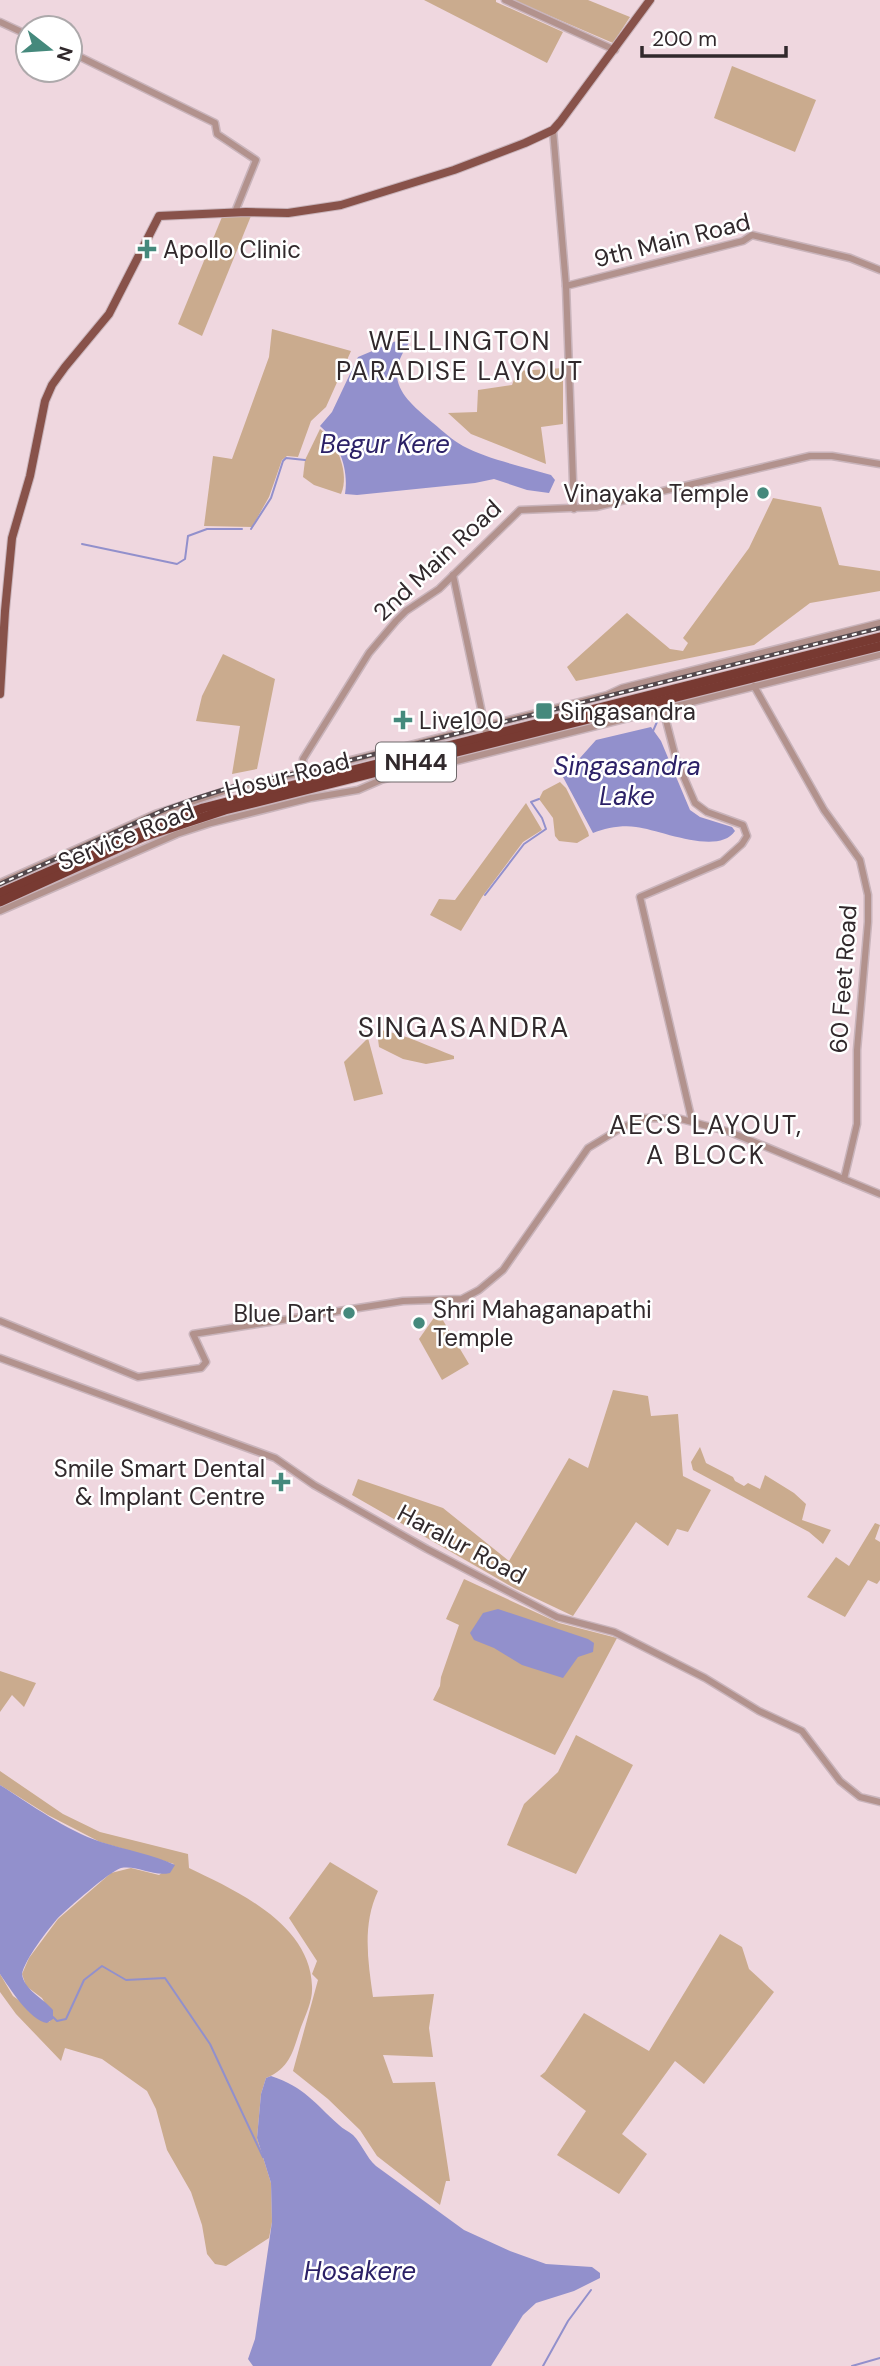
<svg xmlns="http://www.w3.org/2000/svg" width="880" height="2366" font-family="'DM Sans',sans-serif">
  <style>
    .green { fill: #caab8e }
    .water { fill: #9290cc }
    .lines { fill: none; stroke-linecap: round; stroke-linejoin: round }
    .stream { stroke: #9290cc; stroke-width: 2 }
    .minor-casing { stroke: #c9b4bb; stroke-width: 9 }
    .major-casing { stroke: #c9b4bb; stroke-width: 10 }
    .highway-casing { stroke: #c9b4bb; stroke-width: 11 }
    .minor { stroke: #b2928d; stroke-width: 6 }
    .major { stroke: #88524a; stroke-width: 8 }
    .highway { stroke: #783a32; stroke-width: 9 }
    .rail-casing { stroke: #53484c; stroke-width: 4.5 }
    .rail { stroke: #fff; stroke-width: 2; stroke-dasharray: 5; stroke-linecap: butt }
    .poi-dot { fill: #45897c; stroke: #fff; stroke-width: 2.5 }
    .labels { text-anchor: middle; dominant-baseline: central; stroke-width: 5; stroke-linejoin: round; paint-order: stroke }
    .shield { fill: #fff; stroke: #6f696b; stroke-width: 2 }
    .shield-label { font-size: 23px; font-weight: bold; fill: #31292c }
    .street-label { font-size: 24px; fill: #31292c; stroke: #fff }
    .poi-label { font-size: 24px; fill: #31292c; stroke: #fff; text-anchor: start }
    .neighbourhood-label { font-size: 26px; letter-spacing: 2px; fill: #31292c; stroke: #fff }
    .water-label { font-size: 26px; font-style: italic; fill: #2c2167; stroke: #fff }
    .quarter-label { font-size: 28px; letter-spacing: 2px; fill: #31292c; stroke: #fff }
  </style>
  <rect width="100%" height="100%" fill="#efd7df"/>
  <g class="green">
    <polygon points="424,0 496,0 496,2 563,32 547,63"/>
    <polygon points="513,0 588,0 630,17 613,43"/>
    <polygon points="732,66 816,100 795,152 714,118"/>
    <polygon points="251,216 202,336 178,324 222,217"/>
    <polygon points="272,329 351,351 326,407 311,421 298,457 287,456 282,460 269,497 252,527 204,526 213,456 232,459 269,357"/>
    <polygon points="563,368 563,424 541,427 546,464 471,434 448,413 477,412 478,390 512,385 517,371"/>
    <path d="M320 429C337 441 350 474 341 494L314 485 303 477 305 460Z"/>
    <polygon points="773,498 821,507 839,565 880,571 880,591 810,603 754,645 576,681 567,667 627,613 670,649 683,651 688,643 683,638 749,548"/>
    <polygon points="223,654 275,679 257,769 232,774 240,726 196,721 202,696"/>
    <polygon points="560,782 566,788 588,832 589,836 577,843 559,841 555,836 553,818 539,799 543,791"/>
    <polygon points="526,803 542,830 523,842 482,897 461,931 430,915 439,899 455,900"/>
    <path d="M381 1030C407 1035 430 1047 454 1056V1059L426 1064 403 1059 379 1047 377 1031Z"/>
    <polygon points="368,1038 383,1094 354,1101 344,1062"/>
    <polygon points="438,1312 469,1364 442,1380 419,1339"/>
    <polygon points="613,1390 648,1396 651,1416 678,1414 683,1476 711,1490 688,1532 677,1529 668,1546 636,1522 573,1616 514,1588 352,1495 358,1479 443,1508 509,1561 569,1458 588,1468"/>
    <polygon points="700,1447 706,1463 733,1477 735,1481 744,1486 748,1483 760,1489 765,1475 794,1493 806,1504 802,1520 831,1530 823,1544 809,1532 693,1470 691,1462"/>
    <polygon points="875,1523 880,1525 875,1539 880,1542 880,1580 877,1584 868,1580 845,1617 807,1597 836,1557 849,1566"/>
    <polygon points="464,1579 559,1623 617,1638 555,1755 433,1700 440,1686 441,1677 459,1625 446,1619"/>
    <polygon points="0,1671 36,1683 24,1707 12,1695 0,1712"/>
    <polygon points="576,1735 633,1765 576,1874 507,1845 524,1804 558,1772"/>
    <path d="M0 1771 63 1814 100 1832 188 1854 189 1868C237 1891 310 1924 312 1986 313 2000 306 2014 301 2027 293 2050 291 2068 266 2078L261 2094 257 2138 271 2183 272 2222 269 2238 226 2266 215 2264 207 2254 202 2225 191 2192 167 2150 156 2109 147 2091 102 2059 65 2048 61 2061 16 2014 0 1992V1974L13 1996 49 2022 53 2017 42 1998 26 1986 22 1974 29 1958 58 1919 111 1873 131 1868 159 1875 174 1864 100 1842 48 1815 0 1785Z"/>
    <path d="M330 1862 378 1891C362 1925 368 1961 373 1997L434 1994 429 2028 433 2057 383 2055 393 2083 435 2082 450 2181H446L440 2205 377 2156 360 2130 328 2099 293 2071 318 1980 312 1974 317 1961 289 1918Z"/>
    <polygon points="720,1934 742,1947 749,1969 774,1992 704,2084 675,2061 622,2134 647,2154 619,2194 557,2155 586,2111 540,2076 545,2072 584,2013 649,2051"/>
  </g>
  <g class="water">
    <path d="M408 336 409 343C382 381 405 399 433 423 443 431 452 440 463 446 487 459 525 467 551 475L555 480 549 493 527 490 494 479 475 483 357 495 345 494C349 469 339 442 320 426L332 412 358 357Z"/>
    <path d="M651 727 661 741 690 810 700 817 732 827 735 831C718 856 661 830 636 827 622 825 606 828 593 833L563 777 596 740Z"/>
    <polygon points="498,1609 588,1639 594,1643 593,1652 578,1657 563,1678 522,1665 494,1648 474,1640 470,1633 483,1613"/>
    <path d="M0 1785C32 1805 65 1830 101 1842 123 1849 155 1855 175 1865L170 1873C153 1877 138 1865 121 1868 110 1871 67 1909 57 1919 47 1931 25 1959 22 1974 24 1990 43 1998 53 2010V2019L47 2023C30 2021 9 1987 0 1974Z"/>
    <path d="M271 2076C306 2088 313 2102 339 2125 343 2129 348 2131 353 2135 362 2144 366 2157 376 2166L464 2230 510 2251 546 2264 592 2267 600 2273V2278L574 2291 536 2303 523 2315 491 2366H253L248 2359 255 2339 272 2222 271 2183 257 2138 261 2094 266 2078Z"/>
  </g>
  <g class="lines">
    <g class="stream">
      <polyline points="251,529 271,498 283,461 286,458 305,460"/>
      <polyline points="82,544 177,564 185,559 188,536 207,529 242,529"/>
      <polyline points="653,731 660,715"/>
      <polyline points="485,895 524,844 546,829 542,818 531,802 539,799"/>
      <polyline points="53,2017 57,2021 66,2019 84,1980 102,1966 126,1980 165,1978 210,2044 263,2157"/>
      <polyline points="543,2366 568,2321 591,2290"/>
      <polyline points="852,2366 880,2358"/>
    </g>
    <g class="minor-casing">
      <g id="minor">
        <polyline points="505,0 615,50"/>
        <polyline points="0,22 28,35"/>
        <polyline points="70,52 215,123 217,134 256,160 235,212"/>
        <polyline points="553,130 566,286 574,509"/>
        <polyline points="566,286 743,241 752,235 850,258 880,270"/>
        <polyline points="453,575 486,732"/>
        <polyline points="754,686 824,810 860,860 868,895 868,922 857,1050 857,1124 844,1179"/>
        <polyline points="663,709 676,759 695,803 707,812 743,825 747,836 742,844 722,862 640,897 692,1121"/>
        <polyline points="304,772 303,759 369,653 396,621 406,611 439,589 520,510 596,507 810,456 832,456 880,464"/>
        <polyline points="0,883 155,814 237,787 304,772 607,695 622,688 880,623"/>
        <polyline points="0,911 177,834 211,823 311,798 358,790 381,780 880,655"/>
        <polyline points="0,1321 138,1377 201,1368 206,1362 193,1334 403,1301 462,1299 479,1290 503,1270 588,1148 621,1128 645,1118 681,1119 730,1132 880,1194"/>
        <polyline points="0,1358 275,1458 314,1485 427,1549 557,1617 614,1632 705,1678 759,1711 802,1731 840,1781 860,1797 880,1802"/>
      </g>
    </g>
    <g class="major-casing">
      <polyline id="major" points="0,694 5,611 12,538 30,476 45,401 52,385 65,367 109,314 159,216 246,212 288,213 341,205 454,170 525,143 553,130 560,122 650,0"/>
    </g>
    <g class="highway-casing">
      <g id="highway">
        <polyline points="0,893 153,826 203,808 880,637"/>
        <polyline points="0,902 143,837 225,810 880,646"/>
      </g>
    </g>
    <use href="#minor" class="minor"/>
    <use href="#major" class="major"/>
    <use href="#highway" class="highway"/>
    <g class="rail-casing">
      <polyline id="rail" points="0,884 166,809 194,799 232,787 315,769 880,628"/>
    </g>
    <use href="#rail" class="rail"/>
  </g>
  <g class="poi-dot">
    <path d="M143.5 238.5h7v7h7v7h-7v7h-7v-7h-7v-7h7z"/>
    <circle cx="763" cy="493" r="7"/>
    <rect x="535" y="702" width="18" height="18" rx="3.5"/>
    <path d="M399.5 709.5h7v7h7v7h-7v7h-7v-7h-7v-7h7z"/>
    <circle cx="349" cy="1313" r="7"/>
    <circle cx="419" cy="1323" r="7"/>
    <path d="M277.5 1471.5h7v7h7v7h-7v7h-7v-7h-7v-7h7z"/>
  </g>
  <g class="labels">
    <rect class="shield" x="376" y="742.5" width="80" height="39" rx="5"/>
    <g class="shield-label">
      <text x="416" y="762">NH44</text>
    </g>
    <g class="street-label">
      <text transform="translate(672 240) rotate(-14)">9th Main Road</text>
      <text transform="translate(437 560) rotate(-43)">2nd Main Road</text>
      <text transform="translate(287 775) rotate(-14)">Hosur Road</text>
      <text transform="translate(126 836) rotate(-22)">Service Road</text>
      <text transform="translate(843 979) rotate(-86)">60 Feet Road</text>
      <text transform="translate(462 1544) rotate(28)">Haralur Road</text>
    </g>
    <g class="poi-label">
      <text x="163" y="249">Apollo Clinic</text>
      <text x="749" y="493" text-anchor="end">Vinayaka Temple</text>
      <text x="560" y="711">Singasandra</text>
      <text x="419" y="720">Live100</text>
      <text x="433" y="1309">Shri Mahaganapathi<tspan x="433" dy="28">Temple</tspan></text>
      <text x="335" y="1313" text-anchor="end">Blue Dart</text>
      <text x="265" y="1468" text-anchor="end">Smile Smart Dental<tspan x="265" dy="28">&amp; Implant Centre</tspan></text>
    </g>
    <g class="neighbourhood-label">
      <text x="460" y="341">WELLINGTON<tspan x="460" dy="30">PARADISE LAYOUT</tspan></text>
      <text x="706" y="1125">AECS LAYOUT,<tspan x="706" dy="30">A BLOCK</tspan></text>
    </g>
    <g class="water-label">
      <text x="385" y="444">Begur Kere</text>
      <text x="627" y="766">Singasandra<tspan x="627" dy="30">Lake</tspan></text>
      <text x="360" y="2271">Hosakere</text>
    </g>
    <g class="quarter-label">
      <text x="464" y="1027">SINGASANDRA</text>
    </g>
  </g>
  <g transform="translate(49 49) rotate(107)"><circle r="33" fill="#ffffff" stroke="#ada9ab" stroke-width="2"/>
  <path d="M0-5L12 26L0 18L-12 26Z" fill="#45897c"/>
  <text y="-10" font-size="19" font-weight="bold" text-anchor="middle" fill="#31292c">N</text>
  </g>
  <path d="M642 46v10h144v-10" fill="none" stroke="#31292c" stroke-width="3.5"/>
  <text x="652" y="46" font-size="21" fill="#31292c" stroke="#ffffff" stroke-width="5" paint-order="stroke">200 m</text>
</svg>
